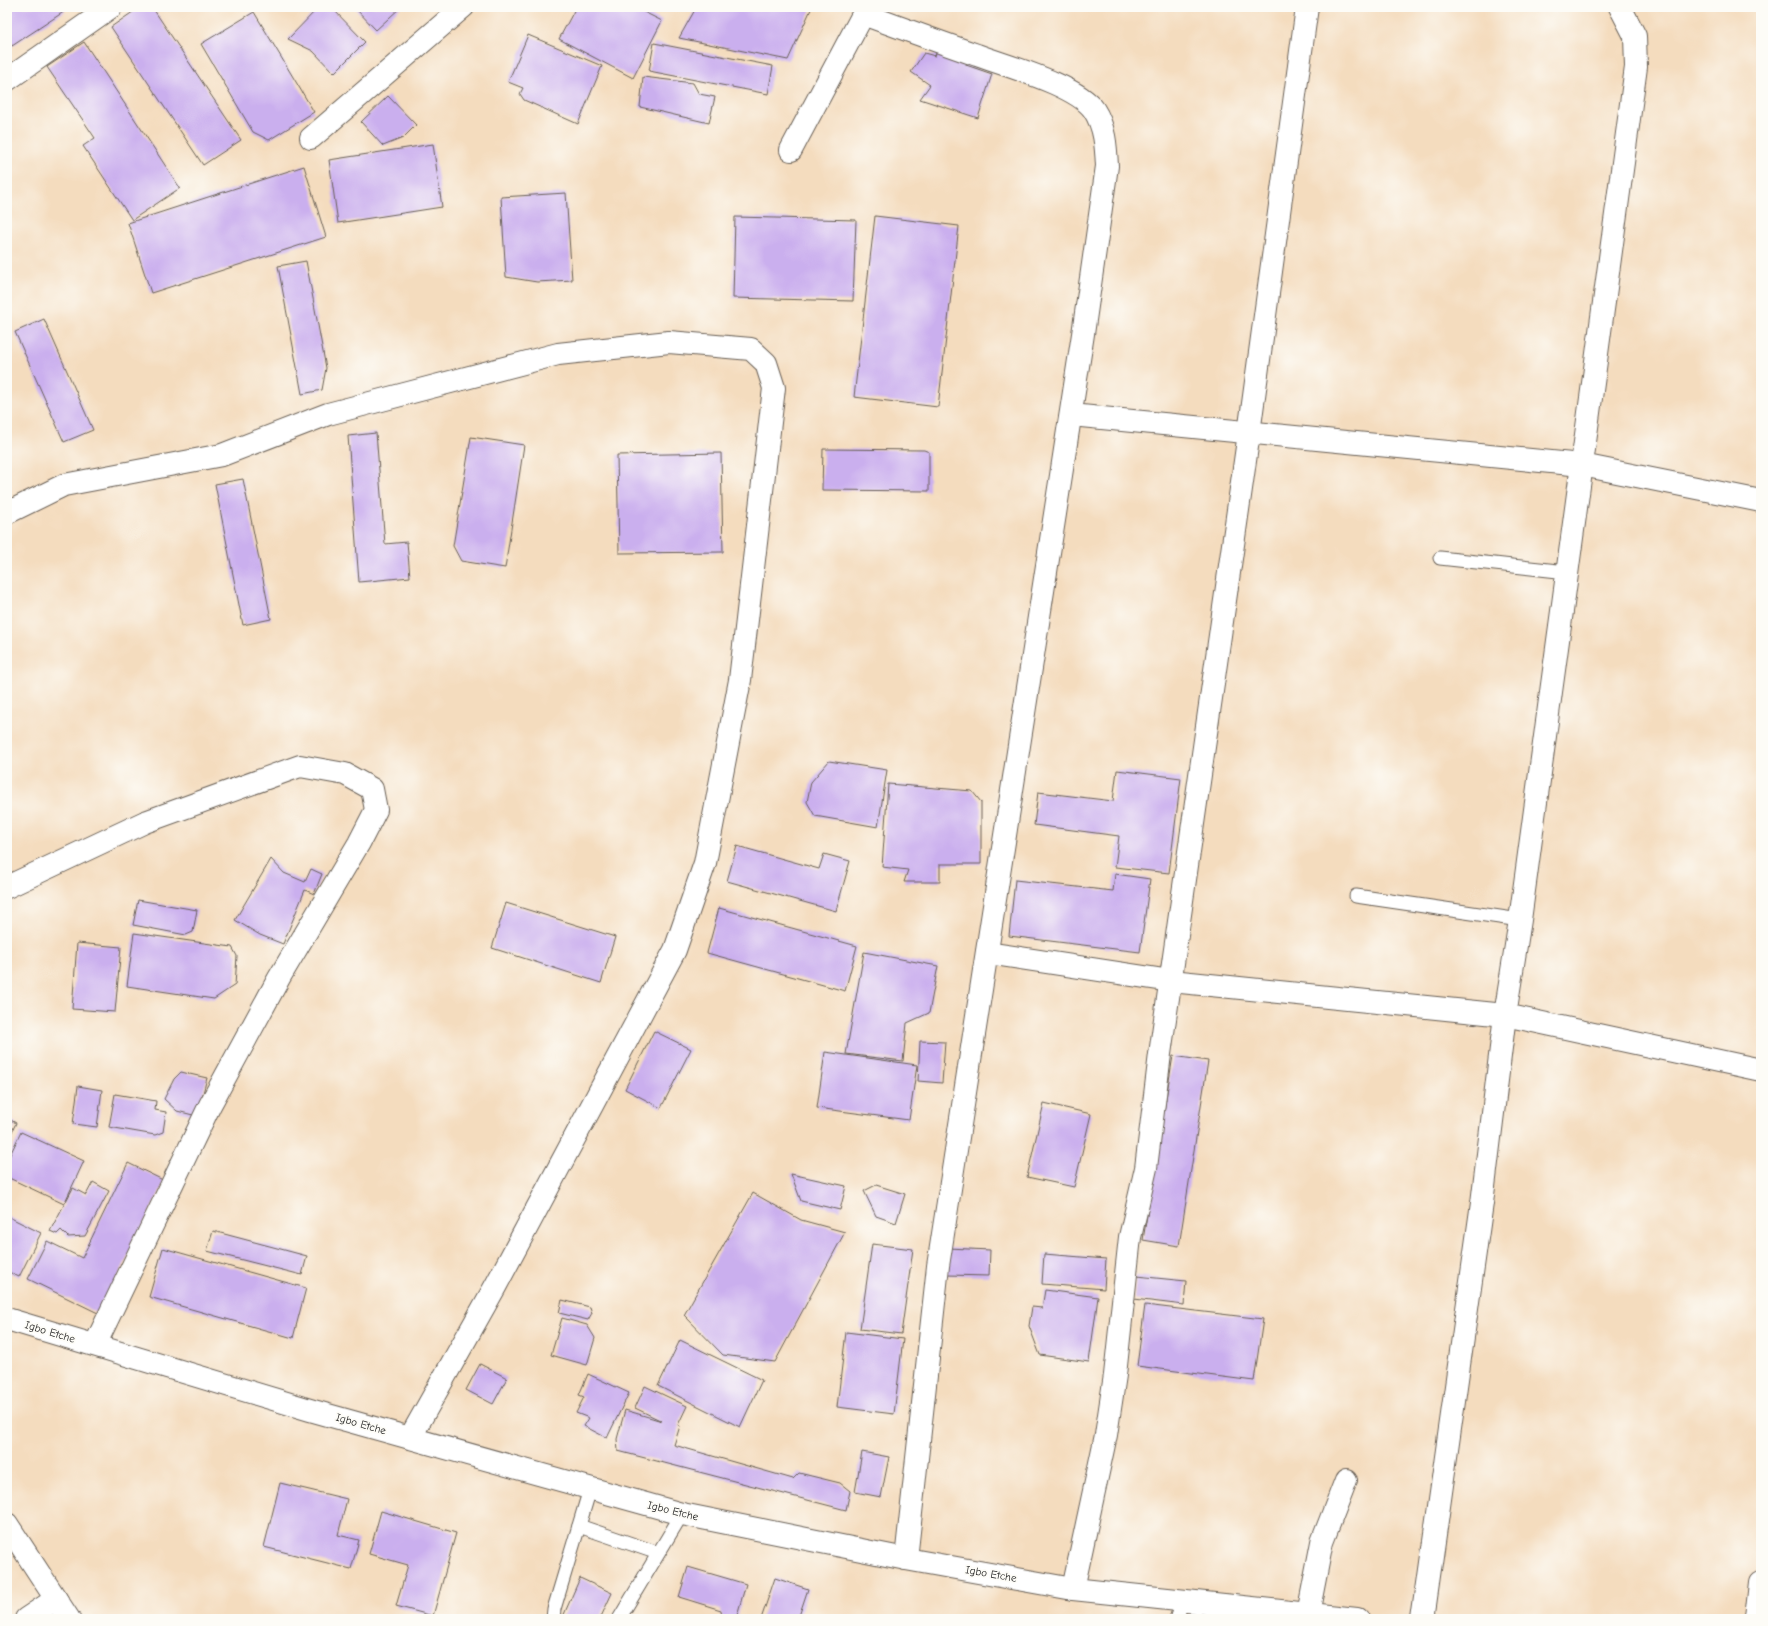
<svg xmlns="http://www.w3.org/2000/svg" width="1768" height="1626" font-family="'Comic Neue',sans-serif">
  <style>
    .building { fill: #caafee }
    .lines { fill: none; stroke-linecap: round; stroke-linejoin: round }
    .service-casing { stroke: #685f55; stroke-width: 15 }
    .minor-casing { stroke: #685f55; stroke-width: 24 }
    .tertiary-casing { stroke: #685f55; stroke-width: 24 }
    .service { stroke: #fff; stroke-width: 13 }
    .minor { stroke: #fff; stroke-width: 22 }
    .tertiary { stroke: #fff; stroke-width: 22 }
    .labels { text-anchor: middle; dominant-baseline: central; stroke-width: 3.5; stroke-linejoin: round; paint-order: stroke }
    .street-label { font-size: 11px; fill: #1c1c1c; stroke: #fdfcf7 }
  </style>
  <rect width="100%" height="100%" fill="#fdfcf7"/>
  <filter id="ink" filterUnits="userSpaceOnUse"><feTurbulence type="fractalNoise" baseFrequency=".025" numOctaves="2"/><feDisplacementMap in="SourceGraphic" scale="8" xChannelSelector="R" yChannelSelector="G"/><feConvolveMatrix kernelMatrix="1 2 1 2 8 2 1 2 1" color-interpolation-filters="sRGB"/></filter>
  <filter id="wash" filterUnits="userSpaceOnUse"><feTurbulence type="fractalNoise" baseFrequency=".012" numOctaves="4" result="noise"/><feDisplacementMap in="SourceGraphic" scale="16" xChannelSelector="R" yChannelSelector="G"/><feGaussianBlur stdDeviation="0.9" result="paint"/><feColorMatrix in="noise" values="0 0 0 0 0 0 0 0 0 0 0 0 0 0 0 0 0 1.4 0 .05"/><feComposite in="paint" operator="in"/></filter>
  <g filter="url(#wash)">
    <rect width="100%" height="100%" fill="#f4dcbe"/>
    <g id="blocks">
      <g class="building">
        <polygon points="7,7 62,7 65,11 12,46 7,38"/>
        <polygon points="140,7 152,7 241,140 203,165 111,27"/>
        <polygon points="319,7 331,7 365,42 334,73 313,51 288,39"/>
        <polygon points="354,7 401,7 376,30"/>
        <polygon points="576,7 634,7 662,21 633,78 559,39"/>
        <polygon points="812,7 788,60 679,38 696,8"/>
        <polygon points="254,12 314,112 269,140 253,132 201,44"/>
        <polygon points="528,35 602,66 578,124 524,100 520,94 523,88 508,82"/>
        <polygon points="84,42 180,188 132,220 83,146 95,138 47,67"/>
        <polygon points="654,43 773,66 768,94 649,71"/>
        <polygon points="938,46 969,55 966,65 992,74 978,118 920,99 930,85 911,72 924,53 935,56"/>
        <polygon points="643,77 693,83 699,94 715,97 709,123 640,107"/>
        <polygon points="388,96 416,125 403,138 383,146 361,122"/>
        <polygon points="433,144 442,207 338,223 329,160"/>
        <polygon points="304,166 326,237 151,293 128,223"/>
        <polygon points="566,193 572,280 537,282 506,277 501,197"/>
        <polygon points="875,216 959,226 938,407 854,397"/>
        <polygon points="735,217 856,220 853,301 733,298"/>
        <polygon points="306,261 326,368 322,390 302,394 278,266"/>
        <polygon points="44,319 93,430 64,442 15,332"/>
        <polygon points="376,433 385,544 407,542 410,577 359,582 348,436"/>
        <polygon points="471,437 524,445 505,568 461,561 453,546"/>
        <polygon points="823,449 924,450 929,452 929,491 822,490"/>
        <polygon points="721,453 723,552 619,553 617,455"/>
        <polygon points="243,479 271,619 243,625 215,484"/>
        <polygon points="829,761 887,770 878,827 815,816 807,802 811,782"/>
        <polygon points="1117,770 1181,778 1169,873 1115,867 1119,836 1034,825 1038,792 1113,801"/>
        <polygon points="888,784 972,791 981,802 981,864 940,864 940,882 904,882 908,870 882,867"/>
        <polygon points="737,846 819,869 824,854 850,861 836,911 727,881"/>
        <polygon points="271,859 284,873 305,882 311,869 322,874 314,894 305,890 283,944 260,935 235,920"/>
        <polygon points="1115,874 1150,879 1140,952 1009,936 1015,880 1113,891"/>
        <polygon points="138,900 197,910 193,932 186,935 133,925"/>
        <polygon points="506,903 615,937 601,983 492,948"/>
        <polygon points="719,908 857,946 845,991 707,953"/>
        <polygon points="134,933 232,947 237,956 235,985 214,999 127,986"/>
        <polygon points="77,943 121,947 115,1012 72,1009"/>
        <polygon points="864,952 938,966 929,1013 907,1023 903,1061 846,1054"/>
        <polygon points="654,1031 691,1049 661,1108 625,1089"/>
        <polygon points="920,1041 945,1042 942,1083 918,1081"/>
        <polygon points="825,1052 917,1065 909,1120 817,1108"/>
        <polygon points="1173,1056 1208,1061 1179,1246 1143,1240"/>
        <polygon points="181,1072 207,1078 197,1116 177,1111 164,1099 174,1079"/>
        <polygon points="78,1086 102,1090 97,1127 73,1124"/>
        <polygon points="115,1094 156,1101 155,1110 166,1112 163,1132 155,1135 109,1127"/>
        <polygon points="1044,1103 1091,1114 1074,1187 1027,1177"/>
        <polygon points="7,1118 16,1123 7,1142"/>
        <polygon points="21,1132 84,1161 64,1204 7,1177 7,1161"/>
        <polygon points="128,1163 165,1181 100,1314 28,1279 47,1241 82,1258"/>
        <polygon points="791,1174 846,1186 840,1210 801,1201"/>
        <polygon points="93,1182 109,1191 85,1236 68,1237 61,1230 57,1234 50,1231 73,1188 86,1195"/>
        <polygon points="876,1185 905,1194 896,1223 876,1216 864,1191"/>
        <polygon points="753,1193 801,1220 845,1232 775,1362 723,1355 684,1315"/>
        <polygon points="7,1216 41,1233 19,1277 7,1271"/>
        <polygon points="213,1231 307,1256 302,1275 207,1251"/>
        <polygon points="872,1244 913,1249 901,1334 860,1329"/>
        <polygon points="163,1248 306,1288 293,1338 149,1297"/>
        <polygon points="948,1248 990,1250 989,1276 947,1275"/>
        <polygon points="1044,1254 1106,1259 1104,1289 1042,1284"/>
        <polygon points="1136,1276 1186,1281 1184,1305 1134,1299"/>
        <polygon points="1045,1290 1098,1297 1089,1362 1040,1355 1029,1326 1032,1307 1042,1308"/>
        <polygon points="562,1300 590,1307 592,1313 588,1320 559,1313"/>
        <polygon points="1145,1305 1263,1319 1254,1381 1137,1366"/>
        <polygon points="562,1318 587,1325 595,1338 587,1365 551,1355"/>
        <polygon points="846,1332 903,1339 894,1414 837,1407"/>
        <polygon points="680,1340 762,1380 740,1427 658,1386"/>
        <polygon points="480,1364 507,1378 493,1404 466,1390"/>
        <polygon points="588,1374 629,1393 607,1438 584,1426 589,1418 576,1413 584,1397 579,1395"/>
        <polygon points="645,1386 687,1406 678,1425 680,1426 674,1445 793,1479 799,1473 840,1483 850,1491 846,1510 618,1451 617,1439 625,1410 662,1421 635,1408"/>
        <polygon points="862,1452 889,1457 881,1497 855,1492"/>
        <polygon points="280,1483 347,1499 338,1535 359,1540 351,1569 264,1547"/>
        <polygon points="381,1511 456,1533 433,1616 396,1606 408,1565 369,1554"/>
        <polygon points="688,1567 746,1584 736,1619 722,1619 721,1610 679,1597"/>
        <polygon points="580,1578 612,1593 600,1619 562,1619"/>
        <polygon points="775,1578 808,1589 798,1619 761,1619"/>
      </g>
    </g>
  </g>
  <g filter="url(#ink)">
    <use href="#blocks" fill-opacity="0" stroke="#685f55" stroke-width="1"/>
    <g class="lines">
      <g class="service-casing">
        <g id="service">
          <polyline points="1440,558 1567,572"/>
          <polyline points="1356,896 1520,920"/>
          <polyline points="579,1526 658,1553"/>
          <polyline points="553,1619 554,1609 590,1489"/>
          <polyline points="619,1619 682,1514"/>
          <polyline points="1176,1619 1183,1600"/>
        </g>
      </g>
      <g class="minor-casing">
        <g id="minor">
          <path d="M863 14C901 28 939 42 977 55 1006 66 1077 85 1094 110 1105 127 1106 147 1107 166L1083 334 938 1266 906 1559"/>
          <polyline points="7,80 111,7"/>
          <polyline points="311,138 463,7"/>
          <polyline points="791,150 867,7"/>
          <polyline points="1071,415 1582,465 1761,501"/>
          <polyline points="7,513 64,485 222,455 328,414 558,354 669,342 751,349 766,363 774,388 740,680 705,863 675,950 495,1287 410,1438"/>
          <polyline points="7,887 145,822 300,766 345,774 372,789 376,810 359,843 279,978 210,1105 95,1345"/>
          <polyline points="987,953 1171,981 1505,1015 1761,1070"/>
          <polyline points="7,1524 69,1619"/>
          <polyline points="1073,1589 1106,1435 1115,1375 1130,1237 1146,1168 1160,1054 1249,433 1307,7"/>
          <polyline points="1308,1614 1322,1542 1346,1480"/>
          <polyline points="26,1619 56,1599"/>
          <polyline points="1423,1619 1482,1203 1505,1015 1520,920 1636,67 1635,36 1620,7"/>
          <polyline points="1757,1619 1761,1583"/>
        </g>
      </g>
      <g class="tertiary-casing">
        <polyline id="tertiary" points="7,1319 310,1410 682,1514 906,1559 1073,1589 1357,1619"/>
      </g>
      <use href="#service" class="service"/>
      <use href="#minor" class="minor"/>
      <use href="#tertiary" class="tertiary"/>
    </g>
  </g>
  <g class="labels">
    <g class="street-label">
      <text transform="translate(50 1332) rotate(17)">Igbo Etche</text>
      <text transform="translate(361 1424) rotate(16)">Igbo Etche</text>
      <text transform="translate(673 1511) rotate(14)">Igbo Etche</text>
      <text transform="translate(991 1574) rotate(10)">Igbo Etche</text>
    </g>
  </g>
  <rect width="1768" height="1626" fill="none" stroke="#fdfcf7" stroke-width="24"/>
</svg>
